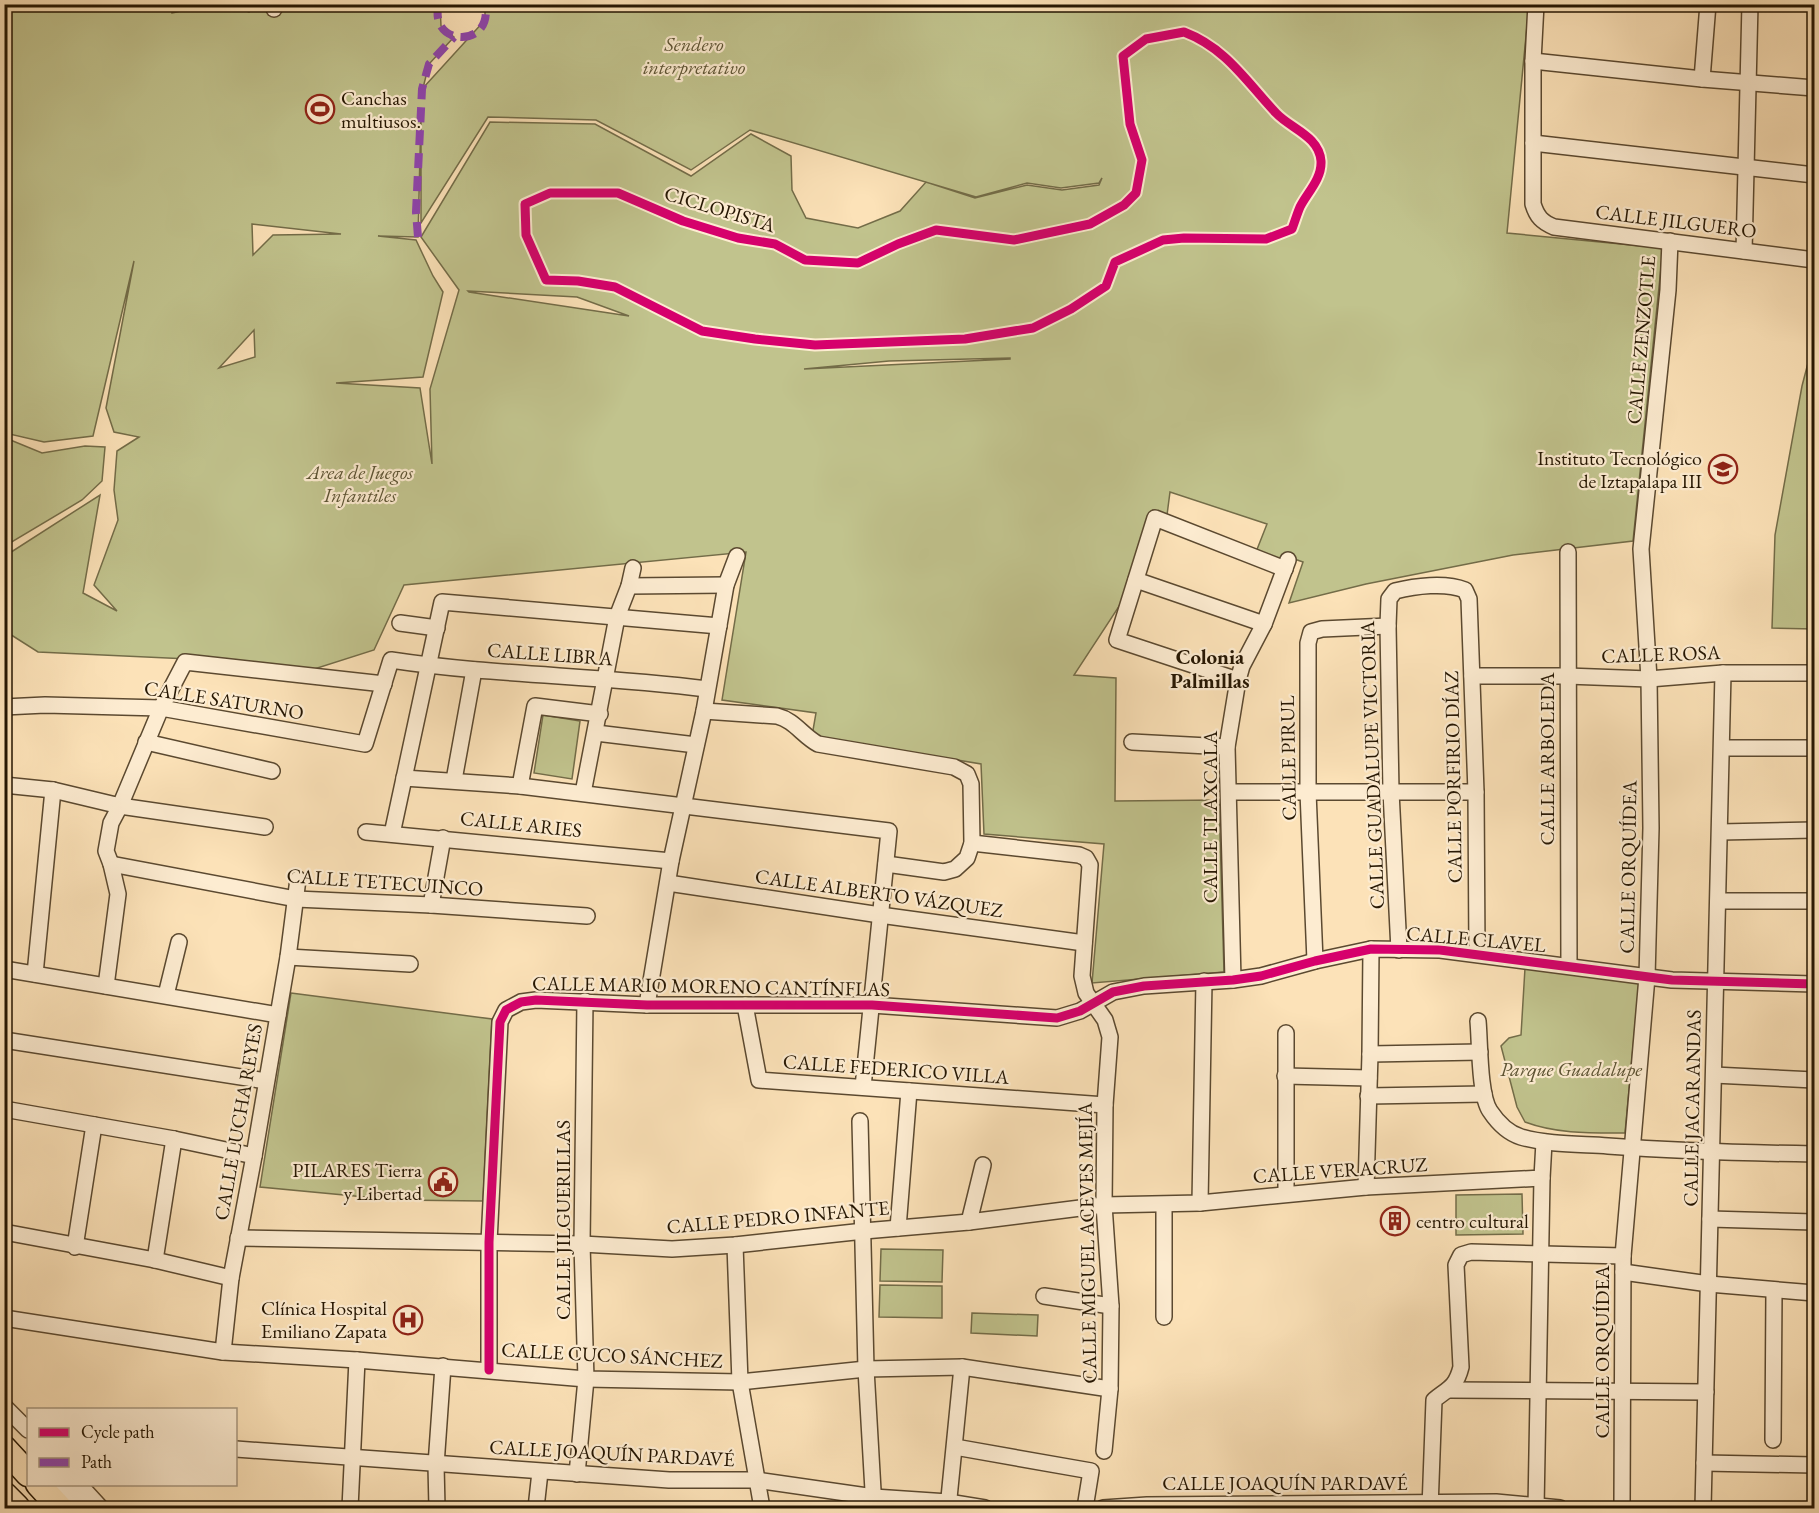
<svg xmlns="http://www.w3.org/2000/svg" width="1819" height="1513" font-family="'EB Garamond',serif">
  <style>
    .green { fill: #c1c38d; stroke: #736c48; stroke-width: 1.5; fill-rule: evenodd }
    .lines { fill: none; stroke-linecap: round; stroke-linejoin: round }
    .minor-casing { stroke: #5b4930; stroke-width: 18 }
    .trunk-casing { stroke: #251602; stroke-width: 27 }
    .motorway-casing { stroke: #251602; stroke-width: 30 }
    .minor { stroke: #fdecd1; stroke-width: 15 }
    .trunk { stroke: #fce2b8; stroke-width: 24 }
    .motorway { stroke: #fce2b8; stroke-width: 27 }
    .quiet { stroke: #8e44ad; stroke-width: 8; stroke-dasharray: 15 8; stroke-linecap: butt }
    .cycleway-casing { stroke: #fdecd1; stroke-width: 13 }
    .cycleway { stroke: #d6006c; stroke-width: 9 }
    .labels { text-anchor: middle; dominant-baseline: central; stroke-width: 4.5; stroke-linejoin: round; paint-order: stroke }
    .park-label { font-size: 20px; font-style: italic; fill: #5c5333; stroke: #fdecd1 }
    .poi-label { font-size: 20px; fill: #251602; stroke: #fdecd1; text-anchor: end }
    .street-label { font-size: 20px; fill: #251602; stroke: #fdecd1 }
    .neighbourhood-label { font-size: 21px; font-weight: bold; fill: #251602; stroke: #fdecd1 }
  </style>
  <rect width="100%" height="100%" fill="#fce2b8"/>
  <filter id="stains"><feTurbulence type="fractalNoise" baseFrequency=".00333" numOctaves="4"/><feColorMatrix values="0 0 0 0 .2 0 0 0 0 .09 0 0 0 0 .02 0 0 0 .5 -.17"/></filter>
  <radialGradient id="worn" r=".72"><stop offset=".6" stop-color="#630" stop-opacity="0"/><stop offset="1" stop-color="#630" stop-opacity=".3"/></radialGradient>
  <g class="green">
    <path d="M211 4 233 5 249 12 256 4 440 5 441 26 454 37 429 64 423 88 485 20V5H1529L1507 233 1663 248 1633 541 1513 555 1366 584 1289 603 1303 562 1283 555 1281 559 1256 552 1267 524 1170 492 1167 515 1153 510 1133 585 1074 675 1116 678 1115 801 1219 800 1224 972 1092 983 1104 844 984 834 981 764 812 736 816 713 722 700 746 552 404 585 374 650 308 671 189 659 38 652 5 631V556L100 495 83 593 117 611 94 585 118 520 114 490 117 451 139 437 114 432 106 408 134 261 93 436 44 442 5 433V5H171L172 13ZM421 114V223L488 117 596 120 691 170 750 130 976 197 1027 183 1061 188 1099 183 1102 178 1099 185 1062 190 1027 185 975 198 926 182 900 211 858 228 806 218 792 190 791 156 751 134 691 176 595 124 490 122 421 237 459 290 430 389 432 464 420 388 336 383 423 377 443 292 433 276 416 240 378 236 418 237ZM252 224 341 234 273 235 253 255ZM468 291 577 297 629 316 469 292ZM254 330 255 357 219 368ZM1010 358V359L804 369 889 361Z"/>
    <polygon points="1814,340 1814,629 1772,628 1775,535 1802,386"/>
    <polygon points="8,439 42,453 85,446 105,447 102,481 82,500 5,546 4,441"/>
    <polygon points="543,715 580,721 572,779 534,773"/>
    <path d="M1525 968 1639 983 1625 1133C1591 1133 1557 1134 1525 1122L1517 1107 1501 1046 1509 1038 1521 1035Z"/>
    <polygon points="291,993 492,1019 483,1201 397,1200 260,1187"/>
    <polygon points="1522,1194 1523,1234 1456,1235 1456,1195"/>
    <polygon points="881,1249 943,1250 942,1282 880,1281"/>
    <polygon points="880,1285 942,1286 942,1318 879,1317"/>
    <polygon points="972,1313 1038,1315 1037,1336 971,1333"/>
  </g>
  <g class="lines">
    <g class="minor-casing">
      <g id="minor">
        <polyline points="274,4 274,9"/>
        <path d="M1536 4 1533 61V204C1537 217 1542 222 1554 227L1814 260"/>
        <polyline points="1814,4 1814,5"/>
        <polyline points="1533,61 1702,79 1814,88"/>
        <polyline points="1702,79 1708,4"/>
        <polyline points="1533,143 1814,175"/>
        <polyline points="1744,251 1750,4"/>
        <polyline points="1568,552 1569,966"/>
        <polyline points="1136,580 1264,624"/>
        <polyline points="629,586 726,585"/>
        <polyline points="400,623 437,628"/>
        <polyline points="1472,676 1567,676 1649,679 1723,673 1814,673"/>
        <polyline points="1238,680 1117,640 1155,518 1285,569"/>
        <path d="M4 707 45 705 161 708 365 744 391 660C496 676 602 675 707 689"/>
        <path d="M704 711 777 716C794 720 803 736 818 744L954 767 967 774 971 784 972 843 967 858 955 869 944 872 886 864"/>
        <polyline points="596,733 696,745"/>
        <polyline points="146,742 272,771"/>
        <polyline points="1132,742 1227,747"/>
        <polyline points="1722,748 1814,748"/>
        <polyline points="404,778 520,786 889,831 863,1087"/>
        <polyline points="454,780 474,670"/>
        <polyline points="4,785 53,790 120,806 265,827"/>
        <polyline points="520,786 535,706 600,714"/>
        <polyline points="1230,792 1476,792"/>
        <polyline points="583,793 617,617 629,586 633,568"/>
        <polyline points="366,832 671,861"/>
        <polyline points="1720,832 1814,830"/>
        <polyline points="392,834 442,602 719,626"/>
        <polyline points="972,843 1079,855 1086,858 1090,865 1082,976 1086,993 1105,1020 1110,1037 1105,1105 1104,1205 1111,1306 1110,1389 1104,1451"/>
        <polyline points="111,864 296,899 431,905 587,916"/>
        <polyline points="668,883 880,915 1084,943"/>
        <polyline points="1718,901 1814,901"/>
        <polyline points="431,905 443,838"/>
        <path d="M1399 950 1391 792 1388 626 1389 599 1395 591C1415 586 1445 582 1465 590L1469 599 1476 792 1477 954"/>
        <polyline points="288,957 410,964"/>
        <polyline points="1315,961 1308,792 1308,643 1311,632 1322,629 1388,626"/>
        <polyline points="4,969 278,1015"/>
        <polyline points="35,974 53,790"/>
        <polyline points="1233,980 1227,747 1238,680 1242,666 1264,624 1288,560"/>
        <polyline points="106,986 118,894 111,864 106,851 111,823 120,806 161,708 185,662 384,684"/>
        <polyline points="166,995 179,942"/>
        <polyline points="647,1005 671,861 704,711 726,585 737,556"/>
        <polyline points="745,1005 759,1080 1105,1105"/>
        <path d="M1478 1021C1480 1042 1479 1095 1490 1111 1498 1123 1508 1133 1521 1137 1549 1145 1580 1144 1608 1146 1677 1151 1746 1153 1814 1154"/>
        <polyline points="1286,1033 1286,1194"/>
        <polyline points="4,1040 266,1081"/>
        <polyline points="1370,1054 1480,1052"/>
        <polyline points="1714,1075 1814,1080"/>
        <polyline points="1285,1076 1369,1078"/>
        <polyline points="1368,1096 1484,1094"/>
        <polyline points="4,1109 174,1139 254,1156"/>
        <polyline points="860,1121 866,1369 874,1508"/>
        <polyline points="1366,1187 1370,1054 1371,949"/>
        <polyline points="1200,1203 1204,981"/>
        <polyline points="1710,1219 1814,1222"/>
        <polyline points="969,1222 983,1165"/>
        <polyline points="898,1228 909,1091"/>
        <polyline points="4,1232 155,1260 231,1278"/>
        <polyline points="238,1238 582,1244 672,1249 735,1245 864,1231 969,1222 1104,1205 1200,1203 1366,1187 1542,1178 1544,1142"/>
        <polyline points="735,1245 740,1382 762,1508"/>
        <polyline points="75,1247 94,1125"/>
        <polyline points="155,1260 174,1139"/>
        <polyline points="1623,1272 1709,1284 1814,1293"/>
        <polyline points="1044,1296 1111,1306"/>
        <polyline points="1164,1317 1164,1205"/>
        <polyline points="4,1318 223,1352 357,1360 586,1379 740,1382 866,1369 962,1367 1110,1389"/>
        <polyline points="223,1352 231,1278 254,1156 288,957 298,879"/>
        <polyline points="489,1370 489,1242 500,1022 506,1010 521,1002 536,1000 647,1005 872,1005 1057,1018 1080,1011 1113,992 1144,986 1233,980 1261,976 1315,961 1371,949 1440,950 1672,980 1814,984"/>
        <polyline points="1450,1390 1706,1392"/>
        <polyline points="4,1406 28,1430"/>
        <polyline points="1773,1440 1774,1290"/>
        <polyline points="955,1447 1091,1471 1085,1508"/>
        <polyline points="236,1449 669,1480 756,1480 874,1497 948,1502 985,1508"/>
        <polyline points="1704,1463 1814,1465"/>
        <polyline points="577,1474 586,1379 582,1244 585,1001"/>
        <polyline points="63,1484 85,1508"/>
        <polyline points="79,1484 101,1508"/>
        <polyline points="350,1508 357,1360"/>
        <polyline points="437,1508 436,1465 443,1366"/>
        <polyline points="536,1508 540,1472"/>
        <polyline points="948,1508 962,1367"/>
        <polyline points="1103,1508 1147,1505 1496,1502 1560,1508"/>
        <path d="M1430 1508 1434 1400C1449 1388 1456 1387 1461 1367L1456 1265 1461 1255 1471 1252 1623 1256"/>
        <polyline points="1536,1508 1542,1178"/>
        <polyline points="1622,1508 1623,1256 1647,977 1651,828 1649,679 1641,549 1668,290 1670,241"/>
        <polyline points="1703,1508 1723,673"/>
      </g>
    </g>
    <g class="trunk-casing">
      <g id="trunk">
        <polyline points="4,1448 28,1474"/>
        <polyline points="38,1484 60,1508"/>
      </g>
    </g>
    <g class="motorway-casing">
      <polyline id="motorway" points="4,1496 16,1508"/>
    </g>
    <use href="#minor" class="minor"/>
    <use href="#trunk" class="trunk"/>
    <use href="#motorway" class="motorway"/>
    <g class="quiet">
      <path d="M439 4C427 46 494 50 485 4"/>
      <polyline points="418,237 416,212 422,89 429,64 454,37"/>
    </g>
    <g class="cycleway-casing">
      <g id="cycleway">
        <path d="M1184 32C1226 48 1246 81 1276 113 1291 129 1319 136 1321 161 1322 179 1307 193 1300 207 1297 214 1295 221 1292 229L1266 239 1184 238 1163 240 1115 262 1106 286 1071 309 1033 328 965 339 815 345 755 339 702 331 615 287 578 281 546 280 526 235 525 204 550 193H618L683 221 738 238 775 244 805 260 858 263 898 244 936 230 1014 240 1090 224 1124 205 1136 193 1142 160 1130 124 1123 56 1146 39Z"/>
        <polyline points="489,1370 489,1242 500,1022 506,1010 521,1002 536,1000 647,1005 872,1005 1057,1018 1080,1011 1113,992 1144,986 1233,980 1261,976 1315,961 1371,949 1440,950 1672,980 1814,984"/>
      </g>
    </g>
    <use href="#cycleway" class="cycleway"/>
  </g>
  <defs>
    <g id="stadium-ring" transform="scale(1.5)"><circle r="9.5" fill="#fdecd1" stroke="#8f2418" stroke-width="1.5"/><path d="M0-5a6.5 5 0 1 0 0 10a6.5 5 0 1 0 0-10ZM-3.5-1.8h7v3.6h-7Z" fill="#8f2418"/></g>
    <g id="school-ring" transform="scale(1.5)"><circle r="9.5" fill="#fdecd1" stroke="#8f2418" stroke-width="1.5"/><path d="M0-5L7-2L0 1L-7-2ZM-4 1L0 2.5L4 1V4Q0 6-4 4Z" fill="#8f2418"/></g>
    <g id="civic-ring" transform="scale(1.5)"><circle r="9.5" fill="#fdecd1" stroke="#8f2418" stroke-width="1.5"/><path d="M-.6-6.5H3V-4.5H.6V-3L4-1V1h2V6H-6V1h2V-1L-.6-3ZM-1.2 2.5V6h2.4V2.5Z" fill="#8f2418"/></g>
    <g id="building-ring" transform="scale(1.5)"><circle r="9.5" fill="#fdecd1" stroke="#8f2418" stroke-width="1.5"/><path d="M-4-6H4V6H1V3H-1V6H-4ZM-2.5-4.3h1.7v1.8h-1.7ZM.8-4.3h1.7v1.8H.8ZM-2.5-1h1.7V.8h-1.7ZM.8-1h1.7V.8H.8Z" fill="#8f2418"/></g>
    <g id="hospital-ring" transform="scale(1.5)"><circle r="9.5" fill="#fdecd1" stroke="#8f2418" stroke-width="1.5"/><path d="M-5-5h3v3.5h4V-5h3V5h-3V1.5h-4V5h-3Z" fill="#8f2418"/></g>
  </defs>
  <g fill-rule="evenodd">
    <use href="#stadium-ring" x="320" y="109"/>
    <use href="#school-ring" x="1723" y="469"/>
    <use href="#civic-ring" x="443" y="1182"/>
    <use href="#building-ring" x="1395" y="1221"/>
    <use href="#hospital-ring" x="408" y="1320"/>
  </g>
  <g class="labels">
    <g class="park-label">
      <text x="694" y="44">Sendero<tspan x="694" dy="23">interpretativo</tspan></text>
      <text x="360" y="472">Area de Juegos<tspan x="360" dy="23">Infantiles</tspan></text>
      <text x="1571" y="1069">Parque Guadalupe</text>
    </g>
    <g class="poi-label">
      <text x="341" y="98" text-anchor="start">Canchas<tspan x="341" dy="23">multiusos.</tspan></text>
      <text x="1702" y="458">Instituto Tecnológico<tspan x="1702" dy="23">de Iztapalapa III</tspan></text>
      <text x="422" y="1170">PILARES Tierra<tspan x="422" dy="23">y Libertad</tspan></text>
      <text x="1416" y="1221" text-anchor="start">centro cultural</text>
      <text x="387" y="1308">Clínica Hospital<tspan x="387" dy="23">Emiliano Zapata</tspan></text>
    </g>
    <g class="street-label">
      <text transform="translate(720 209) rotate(17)">CICLOPISTA</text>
      <text transform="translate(1676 221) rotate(7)">CALLE JILGUERO</text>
      <text transform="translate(1641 340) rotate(-85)">CALLE ZENZOTLE</text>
      <text transform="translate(550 654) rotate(4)">CALLE LIBRA</text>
      <text transform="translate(1661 654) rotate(-2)">CALLE ROSA</text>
      <text transform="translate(224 700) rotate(9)">CALLE SATURNO</text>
      <text transform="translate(1288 758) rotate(-91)">CALLE PIRUL</text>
      <text transform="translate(1547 759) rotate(-90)">CALLE ARBOLEDA</text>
      <text transform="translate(1372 765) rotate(-92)">CALLE GUADALUPE VICTORIA</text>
      <text transform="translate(1453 777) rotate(-91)">CALLE PORFIRIO DÍAZ</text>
      <text transform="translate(1210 817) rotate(-90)">CALLE TLAXCALA</text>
      <text transform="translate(521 824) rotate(6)">CALLE ARIES</text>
      <text transform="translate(1628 867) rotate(-89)">CALLE ORQUÍDEA</text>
      <text transform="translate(385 882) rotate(4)">CALLE TETECUINCO</text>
      <text transform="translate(879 893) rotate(8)">CALLE ALBERTO VÁZQUEZ</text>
      <text transform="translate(1476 939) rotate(5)">CALLE CLAVEL</text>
      <text transform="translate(711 986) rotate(1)">CALLE MARIO MORENO CANTÍNFLAS</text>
      <text transform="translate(896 1069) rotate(4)">CALLE FEDERICO VILLA</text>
      <text transform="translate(1692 1108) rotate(-89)">CALLE JACARANDAS</text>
      <text transform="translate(238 1122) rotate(-80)">CALLE LUCHA REYES</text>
      <text transform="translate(1340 1170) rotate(-4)">CALLE VERACRUZ</text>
      <text transform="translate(778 1217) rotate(-5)">CALLE PEDRO INFANTE</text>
      <text transform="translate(563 1220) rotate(-90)">CALLE JILGUERILLAS</text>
      <text transform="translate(1087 1243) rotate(-91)">CALLE MIGUEL ACEVES MEJÍA</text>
      <text transform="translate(1602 1352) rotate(-90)">CALLE ORQUÍDEA</text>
      <text transform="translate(612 1355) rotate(3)">CALLE CUCO SÁNCHEZ</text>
      <text transform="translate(612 1453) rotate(3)">CALLE JOAQUÍN PARDAVÉ</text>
      <text x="1285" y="1483">CALLE JOAQUÍN PARDAVÉ</text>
    </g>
    <g class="neighbourhood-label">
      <text x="1210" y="656">Colonia<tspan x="1210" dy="24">Palmillas</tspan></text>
    </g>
  </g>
  <rect width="1819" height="1513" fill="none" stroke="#fce2b8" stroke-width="24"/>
  <rect x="6" y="6" width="1807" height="1501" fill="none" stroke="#251602" stroke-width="3"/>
  <rect x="12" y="12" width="1795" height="1489" fill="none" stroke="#251602" stroke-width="1.5"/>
  <rect x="27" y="1408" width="210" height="78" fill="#fdecd1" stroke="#a7967e" stroke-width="1.5"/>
  <rect x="39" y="1428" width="30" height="9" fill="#d6006c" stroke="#a7967e" stroke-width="1.5"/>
  <text x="81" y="1438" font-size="18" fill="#251602">Cycle path</text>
  <rect x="39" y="1458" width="30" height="9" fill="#8e44ad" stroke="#a7967e" stroke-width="1.5"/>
  <text x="81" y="1468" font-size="18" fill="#251602">Path</text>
  <rect width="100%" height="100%" filter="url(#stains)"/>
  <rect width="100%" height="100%" fill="url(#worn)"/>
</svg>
